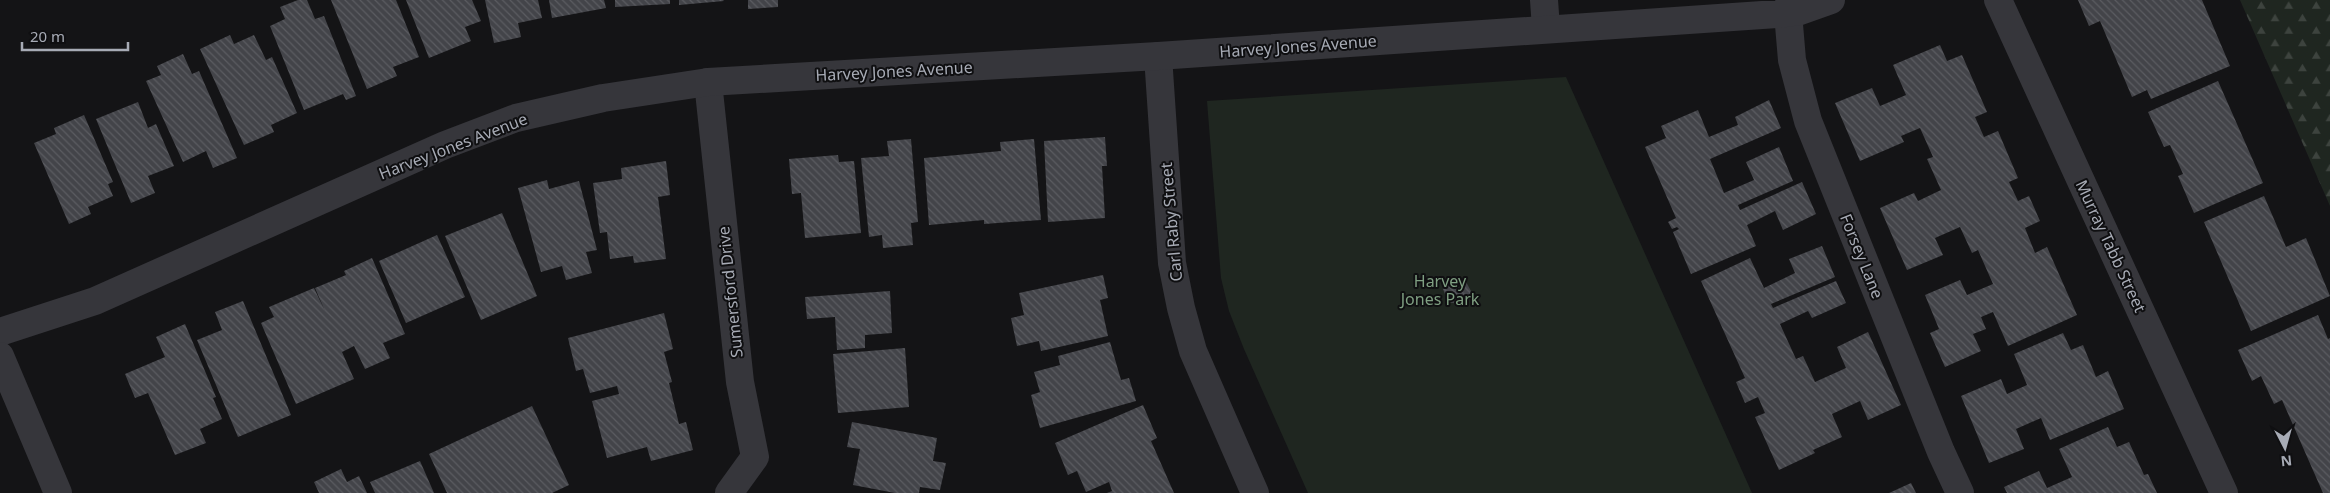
<svg xmlns="http://www.w3.org/2000/svg" width="2330" height="493" font-family="'Noto Sans',sans-serif">
  <style>
    .green { fill: #1f2620 }
    .forest { fill: url(#forest-firs) }
    .building { fill: url(#building-back-hatch) }
    .lines { fill: none; stroke-linecap: round; stroke-linejoin: round }
    .minor { stroke: #36363b; stroke-width: 28 }
    .tertiary { stroke: #36363b; stroke-width: 28 }
    .labels { text-anchor: middle; dominant-baseline: central; stroke-width: 4; stroke-linejoin: round; paint-order: stroke }
    .street-label { font-size: 16px; fill: #a7abb5; stroke: #0f0f11 }
    .park-label { font-size: 16px; fill: #7f9f82; stroke: #0f0f11 }
  </style>
  <defs>
    <pattern id="forest-firs" width="22" height="20" patternUnits="userSpaceOnUse" patternTransform="scale(1.25)"><rect width="22" height="20" fill="#1f2620"/><path d="M5 1l3.5 6h-7zM16 11l3.5 6h-7z" fill="#3d433e"/></pattern>
    <pattern id="building-back-hatch" width="6" height="6" patternUnits="userSpaceOnUse" patternTransform="scale(1.25)"><rect width="6" height="6" fill="#434449"/><path d="M-1 5l2 2M0 0l6 6M5-1l2 2" fill="none" stroke="#5b5c61"/></pattern>
  </defs>
  <rect width="100%" height="100%" fill="#141416"/>
  <polygon class="green" points="1566,77 1752,493 1308,493 1244,349 1229,311 1221,278 1207,101"/>
  <polygon class="forest" points="2240,0 2330,0 2330,206"/>
  <g class="building">
    <polygon points="298,0 307,0 315,19 324,16 356,96 346,100 343,94 304,110 270,26 285,19 280,7"/>
    <polygon points="331,0 396,0 419,57 393,67 397,76 367,89"/>
    <polygon points="406,0 472,0 481,21 465,27 471,41 429,58"/>
    <polygon points="485,0 538,0 542,18 518,23 521,37 494,43"/>
    <polygon points="549,0 604,0 606,8 552,18"/>
    <polygon points="615,0 670,0 670,4 615,7"/>
    <polygon points="679,0 723,0 724,1 679,5"/>
    <polygon points="748,0 778,0 778,7 748,9"/>
    <polygon points="2078,0 2202,0 2230,66 2151,99 2147,90 2132,97 2100,21 2089,26"/>
    <polygon points="230,35 234,44 254,35 266,60 272,57 297,113 271,125 274,132 244,145 200,49"/>
    <polygon points="1940,45 1947,61 1962,55 1987,112 1975,117 1984,137 1998,131 2018,178 2009,182 2018,201 2029,196 2040,221 2025,228 2035,253 2047,247 2077,315 2008,346 1993,312 1981,317 1986,329 1973,334 1981,351 1945,367 1930,333 1939,329 1925,295 1960,280 1967,295 1993,284 1978,250 1972,253 1960,227 1935,238 1943,255 1907,270 1880,208 1914,193 1918,201 1941,190 1927,159 1933,157 1920,128 1901,136 1904,142 1860,161 1835,103 1872,88 1880,106 1906,95 1893,65"/>
    <polygon points="183,54 192,74 199,71 237,158 213,168 206,151 183,162 146,81 161,75 157,66"/>
    <polygon points="2218,81 2263,183 2194,213 2178,176 2183,174 2170,145 2164,147 2148,112"/>
    <polygon points="1769,100 1781,128 1710,159 1724,193 1754,180 1746,162 1779,147 1793,181 1738,205 1740,210 1802,182 1816,214 1783,230 1775,211 1747,225 1756,246 1691,274 1673,232 1679,229 1677,227 1672,229 1668,222 1676,218 1645,147 1666,138 1661,126 1698,110 1709,137 1738,125 1735,117"/>
    <polygon points="138,102 148,128 156,124 174,166 148,176 155,193 131,203 96,119"/>
    <polygon points="84,115 113,182 108,184 113,196 88,207 91,214 69,224 34,143 56,134 54,128"/>
    <polygon points="1105,137 1107,166 1102,166 1105,218 1048,222 1044,141"/>
    <polygon points="911,139 918,222 911,223 913,245 883,248 882,235 869,237 861,158 889,156 887,141"/>
    <polygon points="1034,139 1041,220 984,224 984,220 929,225 924,158 1001,151 1000,142"/>
    <polygon points="838,155 839,162 854,161 861,233 805,238 801,193 792,194 789,159"/>
    <polygon points="666,161 670,195 658,197 666,259 634,263 633,256 610,259 607,232 600,233 593,183 622,179 621,168"/>
    <polygon points="547,180 549,189 579,181 597,250 586,252 592,273 566,280 562,266 541,272 518,188"/>
    <polygon points="2264,196 2286,247 2306,238 2330,296 2251,331 2204,222"/>
    <polygon points="502,213 537,296 481,320 445,236"/>
    <polygon points="437,235 465,297 406,323 379,261"/>
    <polygon points="1822,246 1835,277 1771,304 1773,308 1836,281 1846,303 1812,318 1808,311 1780,324 1796,359 1803,356 1815,382 1846,368 1837,347 1868,332 1901,405 1868,420 1860,401 1832,414 1842,437 1813,450 1815,453 1779,470 1755,417 1765,413 1758,397 1745,403 1736,382 1745,378 1701,281 1750,258 1764,288 1795,273 1789,259"/>
    <polygon points="372,258 405,334 383,343 390,358 365,369 354,346 342,352 354,379 296,404 261,323 274,317 269,307 314,288 325,311 315,288 346,275 344,271"/>
    <polygon points="1103,275 1108,298 1100,300 1108,336 1041,351 1039,341 1017,346 1011,318 1024,315 1019,293"/>
    <polygon points="1451,278 1465,280 1472,293 1463,305 1448,302 1443,289"/>
    <polygon points="890,291 892,333 865,335 865,348 837,350 835,317 807,319 805,297"/>
    <polygon points="243,301 291,415 238,437 197,340 222,330 215,312"/>
    <polygon points="664,313 673,349 664,352 672,382 669,383 679,424 686,422 693,450 651,461 647,447 607,458 592,401 619,394 617,386 590,393 583,369 576,371 568,338"/>
    <polygon points="2318,315 2328,339 2330,338 2330,493 2323,493 2282,400 2274,404 2261,376 2252,381 2238,350"/>
    <polygon points="185,324 216,397 213,398 222,419 200,429 206,443 175,455 148,393 135,398 125,374 165,357 156,337"/>
    <polygon points="2063,333 2071,350 2083,345 2096,377 2108,371 2124,409 2050,440 2041,418 2016,429 2024,449 1989,463 1961,396 2001,379 2007,394 2027,385 2014,354"/>
    <polygon points="1110,342 1121,380 1129,378 1136,401 1040,428 1031,395 1040,392 1034,372 1060,365 1058,356"/>
    <polygon points="905,348 909,407 838,413 833,354"/>
    <polygon points="1143,405 1157,438 1151,441 1174,493 1107,493 1112,491 1109,482 1086,492 1077,471 1068,475 1055,443"/>
    <polygon points="532,406 569,485 552,493 447,493 429,454"/>
    <polygon points="852,422 937,438 933,461 946,463 940,490 920,487 919,493 895,493 853,485 860,449 847,447"/>
    <polygon points="2108,427 2117,447 2129,442 2144,475 2148,474 2157,493 2007,493 2004,487 2039,471 2047,488 2072,477 2059,449"/>
    <polygon points="420,461 434,493 375,493 370,482"/>
    <polygon points="341,469 347,482 359,476 367,493 319,493 314,482"/>
    <polygon points="1911,483 1916,493 1889,493"/>
  </g>
  <g class="lines">
    <g class="minor">
      <polyline points="1544,0 1546,28"/>
      <polyline points="1998,0 2224,493"/>
      <polyline points="1788,13 1792,60 1808,121 1941,452 1960,493"/>
      <polyline points="1158,56 1172,263 1181,308 1193,351 1255,493"/>
      <polyline points="708,82 740,382 755,457 729,493"/>
      <polyline points="0,332 95,301 445,145 516,118 603,98 708,82 1158,56 1777,14 1800,11 1831,0"/>
    </g>
    <polyline class="tertiary" points="0,356 58,493"/>
  </g>
  <g class="labels">
    <g class="street-label">
      <text transform="translate(1298 46) rotate(-4)">Harvey Jones Avenue</text>
      <text transform="translate(894 71) rotate(-3)">Harvey Jones Avenue</text>
      <text transform="translate(453 146) rotate(-21)">Harvey Jones Avenue</text>
      <text transform="translate(1171 222) rotate(-95)">Carl Raby Street</text>
      <text transform="translate(2111 246) rotate(65)">Murray Tabb Street</text>
      <text transform="translate(1862 256) rotate(68)">Forsey Lane</text>
      <text transform="translate(730 292) rotate(-96)">Sumersford Drive</text>
    </g>
    <g class="park-label">
      <text x="1440" y="281">Harvey<tspan x="1440" dy="18">Jones Park</tspan></text>
    </g>
  </g>
  <g transform="translate(2285 448) rotate(174)" stroke="#0f0f11" stroke-width="4" paint-order="stroke">
  <path d="M0-4L9 19L0 12L-9 19Z" fill="#a7abb5"/>
  <text y="-8" font-size="14" font-weight="bold" text-anchor="middle" fill="#a7abb5">N</text>
  </g>
  <path d="M22 42v8h106v-8" fill="none" stroke="#a7abb5" stroke-width="2.5"/>
  <text x="30" y="42" font-size="15" fill="#a7abb5" stroke="#0f0f11" stroke-width="4" paint-order="stroke">20 m</text>
</svg>
